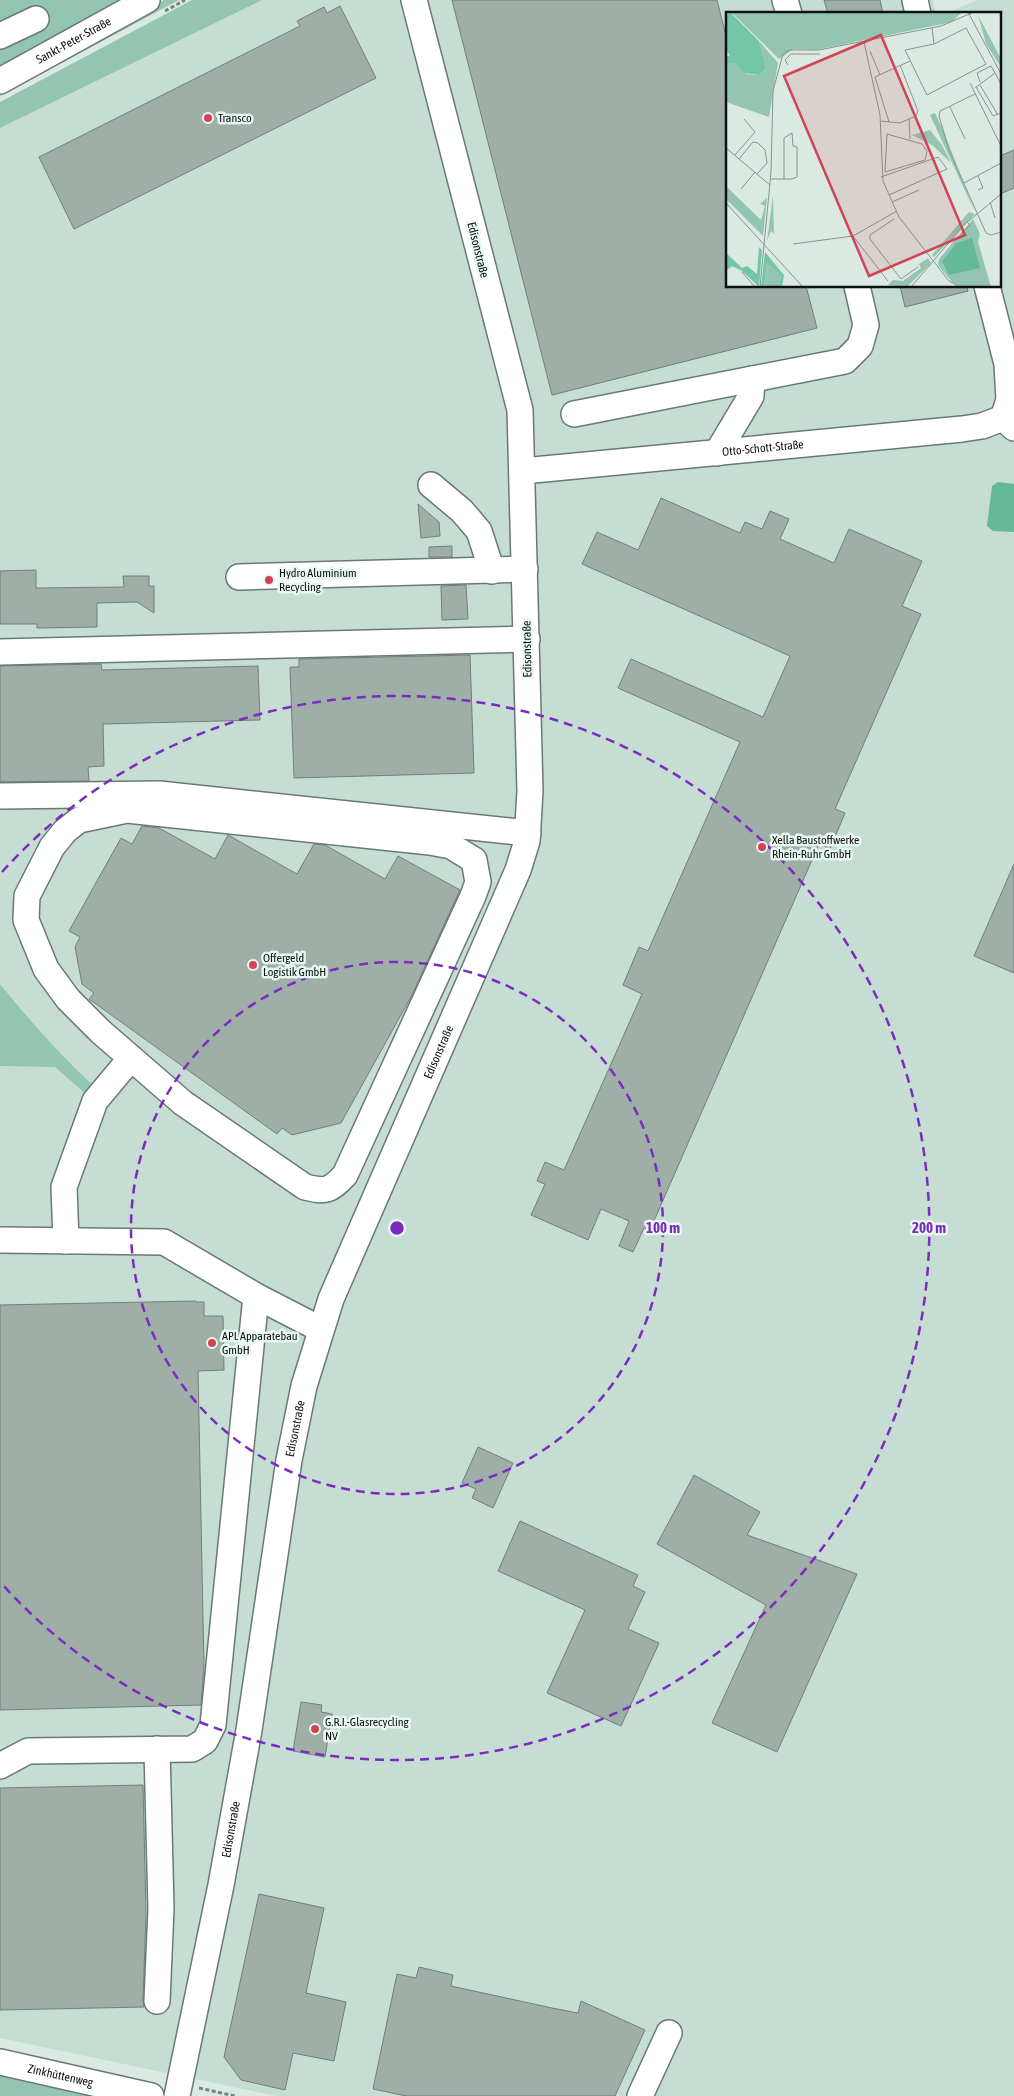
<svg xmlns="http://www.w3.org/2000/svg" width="1014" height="2096" font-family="'Asap Condensed',sans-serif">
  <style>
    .built { fill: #c6ddd3 }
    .green { fill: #94c5b2 }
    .water { fill: #66b89a }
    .building { fill: #9faea7; stroke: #727f7a }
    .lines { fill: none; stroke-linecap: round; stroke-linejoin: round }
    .minor-casing { stroke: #6b7973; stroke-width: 28 }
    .path { stroke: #77827d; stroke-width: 3; stroke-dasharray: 4 2.5; stroke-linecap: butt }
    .minor { stroke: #fff; stroke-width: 25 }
    .ring { fill: none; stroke: #7b2cbf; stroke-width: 2.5; stroke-dasharray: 9 6 }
    .poi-dot { fill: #d34353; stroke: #e8f7f0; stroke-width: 2 }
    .labels { text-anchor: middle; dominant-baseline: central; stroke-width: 5; stroke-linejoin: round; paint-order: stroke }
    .street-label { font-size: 12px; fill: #0d1210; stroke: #e8f7f0 }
    .poi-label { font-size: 12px; fill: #0d1210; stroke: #e8f7f0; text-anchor: start }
    .inset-road { fill: none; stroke: #88948f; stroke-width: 1 }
    .view { fill: #d34353; fill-opacity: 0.15; stroke: #d34353; stroke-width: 2.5 }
    .inset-edge { fill: none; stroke: #0d1210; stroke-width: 2.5 }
    .centre { fill: #7b2cbf; stroke: #e8f7f0; stroke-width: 2.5 }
    .ring-label { font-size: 15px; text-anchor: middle; font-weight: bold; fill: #7b2cbf; stroke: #e8f7f0; stroke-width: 5; stroke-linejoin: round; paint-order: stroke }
  </style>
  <rect width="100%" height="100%" fill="#daeae3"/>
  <polygon class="built" points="262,0 933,0 936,14 728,14 728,286 1000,286 1000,14 945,14 977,0 1014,0 1014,2096 276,2096 0,2038 0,128"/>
  <g class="green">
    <polygon points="0,0 119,0 0,66"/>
    <polygon points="164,0 179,0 0,96 0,89 41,70"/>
    <polygon points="192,0 262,0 0,128 0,102"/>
    <path d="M0 984C30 1021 60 1055 95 1087L88 1096 55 1067 0 1066Z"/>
    <polygon points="0,2075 100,2096 0,2096"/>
  </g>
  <polygon class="water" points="998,482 1014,484 1014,532 993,531 987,526 992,486"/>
  <g class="building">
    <polygon points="452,0 717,0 728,44 728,286 806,286 817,328 552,395"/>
    <polygon points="824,0 880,0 883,14 828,14"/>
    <polygon points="340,6 376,78 74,229 39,157 300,26 297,21 324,7 327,13"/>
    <polygon points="1014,150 1014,188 1000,194 1000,156"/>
    <polygon points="900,286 967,286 968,291 905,307"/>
    <polygon points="661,498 740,533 745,522 762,529 770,511 789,519 780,539 834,563 849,529 922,561 902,606 921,614 835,809 845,813 830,849 819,844 650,1230 644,1228 633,1252 619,1246 629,1221 601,1209 588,1240 531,1215 545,1184 537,1181 545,1162 564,1170 642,994 623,985 639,947 648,951 740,742 618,688 631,659 763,717 790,656 582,564 597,532 638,550"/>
    <polygon points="418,504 439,522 440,536 421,538"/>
    <polygon points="452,546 452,557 429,557 429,547"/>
    <polygon points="36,570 36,588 124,587 123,576 149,576 149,586 154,586 154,613 137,602 97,603 97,627 37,628 37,624 0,624 0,571"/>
    <polygon points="466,585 468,619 442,620 441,586"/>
    <polygon points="470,655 474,773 294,778 290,667 299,667 299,659"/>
    <polygon points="101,664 102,670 258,666 260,720 103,724 104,766 88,767 89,781 0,782 0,666"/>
    <polygon points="142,826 159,828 215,859 228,835 297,874 314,844 325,845 385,879 398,856 460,890 412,995 341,1123 292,1135 282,1128 277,1134 89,999 94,993 82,984 75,947 80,937 69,931 121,838 132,844"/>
    <polygon points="1014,864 1014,973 974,956"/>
    <polygon points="196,1301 196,1302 204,1302 204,1316 223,1316 224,1370 198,1371 204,1667 201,1705 0,1710 0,1305"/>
    <polygon points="478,1447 513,1463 493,1508 472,1498 476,1489 462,1483"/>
    <polygon points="694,1475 760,1512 747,1535 857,1574 777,1752 712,1723 766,1605 657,1544"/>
    <polygon points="520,1521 638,1575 633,1586 645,1592 628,1629 659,1643 621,1726 547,1693 585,1610 498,1571"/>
    <polygon points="301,1702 322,1705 321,1712 332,1714 325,1757 293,1751"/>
    <polygon points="143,1785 146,1915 143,2000 144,2007 0,2010 0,1788"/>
    <polygon points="259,1894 324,1908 306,1993 346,2002 334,2061 293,2053 285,2090 241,2080 224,2057"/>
    <polygon points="419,1967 453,1975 451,1986 552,2008 578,2013 581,2001 645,2030 615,2096 406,2096 373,2089 397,1974 416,1978"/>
  </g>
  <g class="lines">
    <g class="minor-casing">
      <g id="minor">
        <polyline points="785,0 789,14"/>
        <polyline points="915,0 918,14"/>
        <polyline points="0,36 36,19"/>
        <path id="s1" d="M0 81 147 0"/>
        <polyline points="987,286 1007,364 1009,400 1003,418"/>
        <polyline points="574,414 845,361 860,346 866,325 857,286"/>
        <polyline points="717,453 751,396 752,379"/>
        <path id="s2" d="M523 471 962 429 982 426 1003 418 1014 428"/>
        <polyline points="431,485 462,511 479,531 492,571"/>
        <polyline points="239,577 525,569"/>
        <polyline points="0,652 527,639"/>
        <polyline points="0,796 159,794 528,833"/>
        <path d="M127 810 430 842 451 846 474 860 478 882 473 896 345 1175C330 1191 326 1192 305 1187L183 1103 101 1032 68 999 46 969 26 920 27 896 52 847 65 831 79 820Z"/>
        <polyline points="0,1240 164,1242 256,1296 320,1329"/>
        <polyline points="66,1241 64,1187 95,1101 131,1058"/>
        <polyline points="157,1749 161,1909 157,2001"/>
        <polyline points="0,1766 28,1751 192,1749 205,1741 213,1725 256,1296"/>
        <path id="s3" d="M0 2062 151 2096"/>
        <path id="s4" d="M177 2096 221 1885 249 1730 289 1460 304 1386 331 1299 518 870 527 841 530 791 520 410 414 0"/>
        <polyline points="640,2096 669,2033"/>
      </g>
    </g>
    <g class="path">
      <polyline points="165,11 185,0"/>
      <polyline points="199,2088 235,2096"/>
    </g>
    <use href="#minor" class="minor"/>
  </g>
  <g class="ring">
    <circle cx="397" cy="1228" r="266"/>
    <path d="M2 872A532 532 0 1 1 2 1584"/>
  </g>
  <g class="poi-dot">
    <circle cx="208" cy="118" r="5"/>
    <circle cx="269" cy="580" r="5"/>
    <circle cx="762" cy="847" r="5"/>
    <circle cx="253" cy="965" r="5"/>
    <circle cx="212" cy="1343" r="5"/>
    <circle cx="315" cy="1729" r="5"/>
  </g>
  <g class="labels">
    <g class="street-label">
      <text stroke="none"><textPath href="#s1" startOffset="84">Sankt-Peter-Straße</textPath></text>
      <text transform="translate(478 250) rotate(76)">Edisonstraße</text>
      <text stroke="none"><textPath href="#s2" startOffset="241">Otto-Schott-Straße</textPath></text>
      <text transform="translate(527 649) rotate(-91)">Edisonstraße</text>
      <text stroke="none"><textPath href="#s4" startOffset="1082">Edisonstraße</textPath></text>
      <text stroke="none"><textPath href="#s4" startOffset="678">Edisonstraße</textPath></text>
      <text stroke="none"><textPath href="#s4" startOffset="272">Edisonstraße</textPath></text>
      <text stroke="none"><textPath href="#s3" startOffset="62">Zinkhüttenweg</textPath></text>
    </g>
    <g class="poi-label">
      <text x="218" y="118">Transco</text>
      <text x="279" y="573">Hydro Aluminium<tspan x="279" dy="14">Recycling</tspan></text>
      <text x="772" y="840">Xella Baustoffwerke<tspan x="772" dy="14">Rhein-Ruhr GmbH</tspan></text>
      <text x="263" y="958">Offergeld<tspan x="263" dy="14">Logistik GmbH</tspan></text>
      <text x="222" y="1336">APL Apparatebau<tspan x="222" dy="14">GmbH</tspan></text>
      <text x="325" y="1722">G.R.I.-Glasrecycling<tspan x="325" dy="14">NV</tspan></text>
    </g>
  </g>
  <g transform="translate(726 12)">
    <rect width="275" height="275" fill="#daeae3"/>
    <path d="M5 0H236L226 10 90 38 68 37 53 47ZM252 3 275 47V55L260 32ZM33 29 52 51 43 105 0 90V51H9L20 62 31 63 40 58ZM209 101 218 120 249 200 204 103ZM204 118 216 133 225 151 206 133 186 123ZM0 174 35 208 39 194 34 192 41 186 37 224 0 187ZM47 184 48 222 45 219 41 229ZM243 200 249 202 208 245 206 243ZM247 207 254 222 252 230 265 275H236L227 271 212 253 213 247ZM202 246 205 251 181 275 162 273 167 268 177 269 195 256 193 252ZM41 249 55 264 53 275H38Z" fill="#94c5b2"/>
    <path d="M4 0 33 29 40 57 33 63 18 61 9 51H0V45L4 43 0 39V4ZM33 235 36 238 33 275 16 259 6 254 0 259V241L16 256 21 254 31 262ZM39 240 58 263 56 275H53L55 264 41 250 38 275H35Z" fill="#74c6a8"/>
    <path d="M246 226 254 256 223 263 216 249 231 231Z" fill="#66b89a"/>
    <path class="inset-road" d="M242 0 275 62M206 16 208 32 179 38 201 83 260 52 240 16 208 32M138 30 154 103 157 169 173 205 223 269 234 275M144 39 154 63M62 53 59 48 65 42H94M254 70 251 61 265 54 269 61M244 71 275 134M254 73 272 103M250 75 267 104 275 101M249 76 269 61 275 72M249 82 214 99 213 104 223 138 260 221 265 223 275 220M224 95 239 127M183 107 184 127M155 109 174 111 190 104 192 99 174 53M163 110 149 65 184 49M161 122 196 132 201 139 199 148 159 160ZM0 136 44 173M9 143 29 120 18 107M13 147 27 130 32 131 39 138 41 151 31 162M252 164 257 176 252 178M155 165 212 145 221 157 163 183M45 167H66L71 165V135L67 134 66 121 58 126V167M238 171 275 151M15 177 29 160M166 190 193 178M264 190 269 206M0 191 77 275M168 207 144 223V227L175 267 192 255M235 222 244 213 241 210M127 224 162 269M67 232 127 224 171 199M16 260 29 275M34 275 45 160 47 79 57 42 63 38H93L215 14 248 0M185 275 238 213 275 182"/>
    <path class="view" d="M155 23 239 223 143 264 58 64Z"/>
    <rect width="275" height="275" class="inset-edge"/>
  </g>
  <circle cx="397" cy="1228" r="8" class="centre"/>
  <g class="ring-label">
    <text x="663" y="1233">100 m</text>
    <text x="929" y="1233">200 m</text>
  </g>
</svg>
